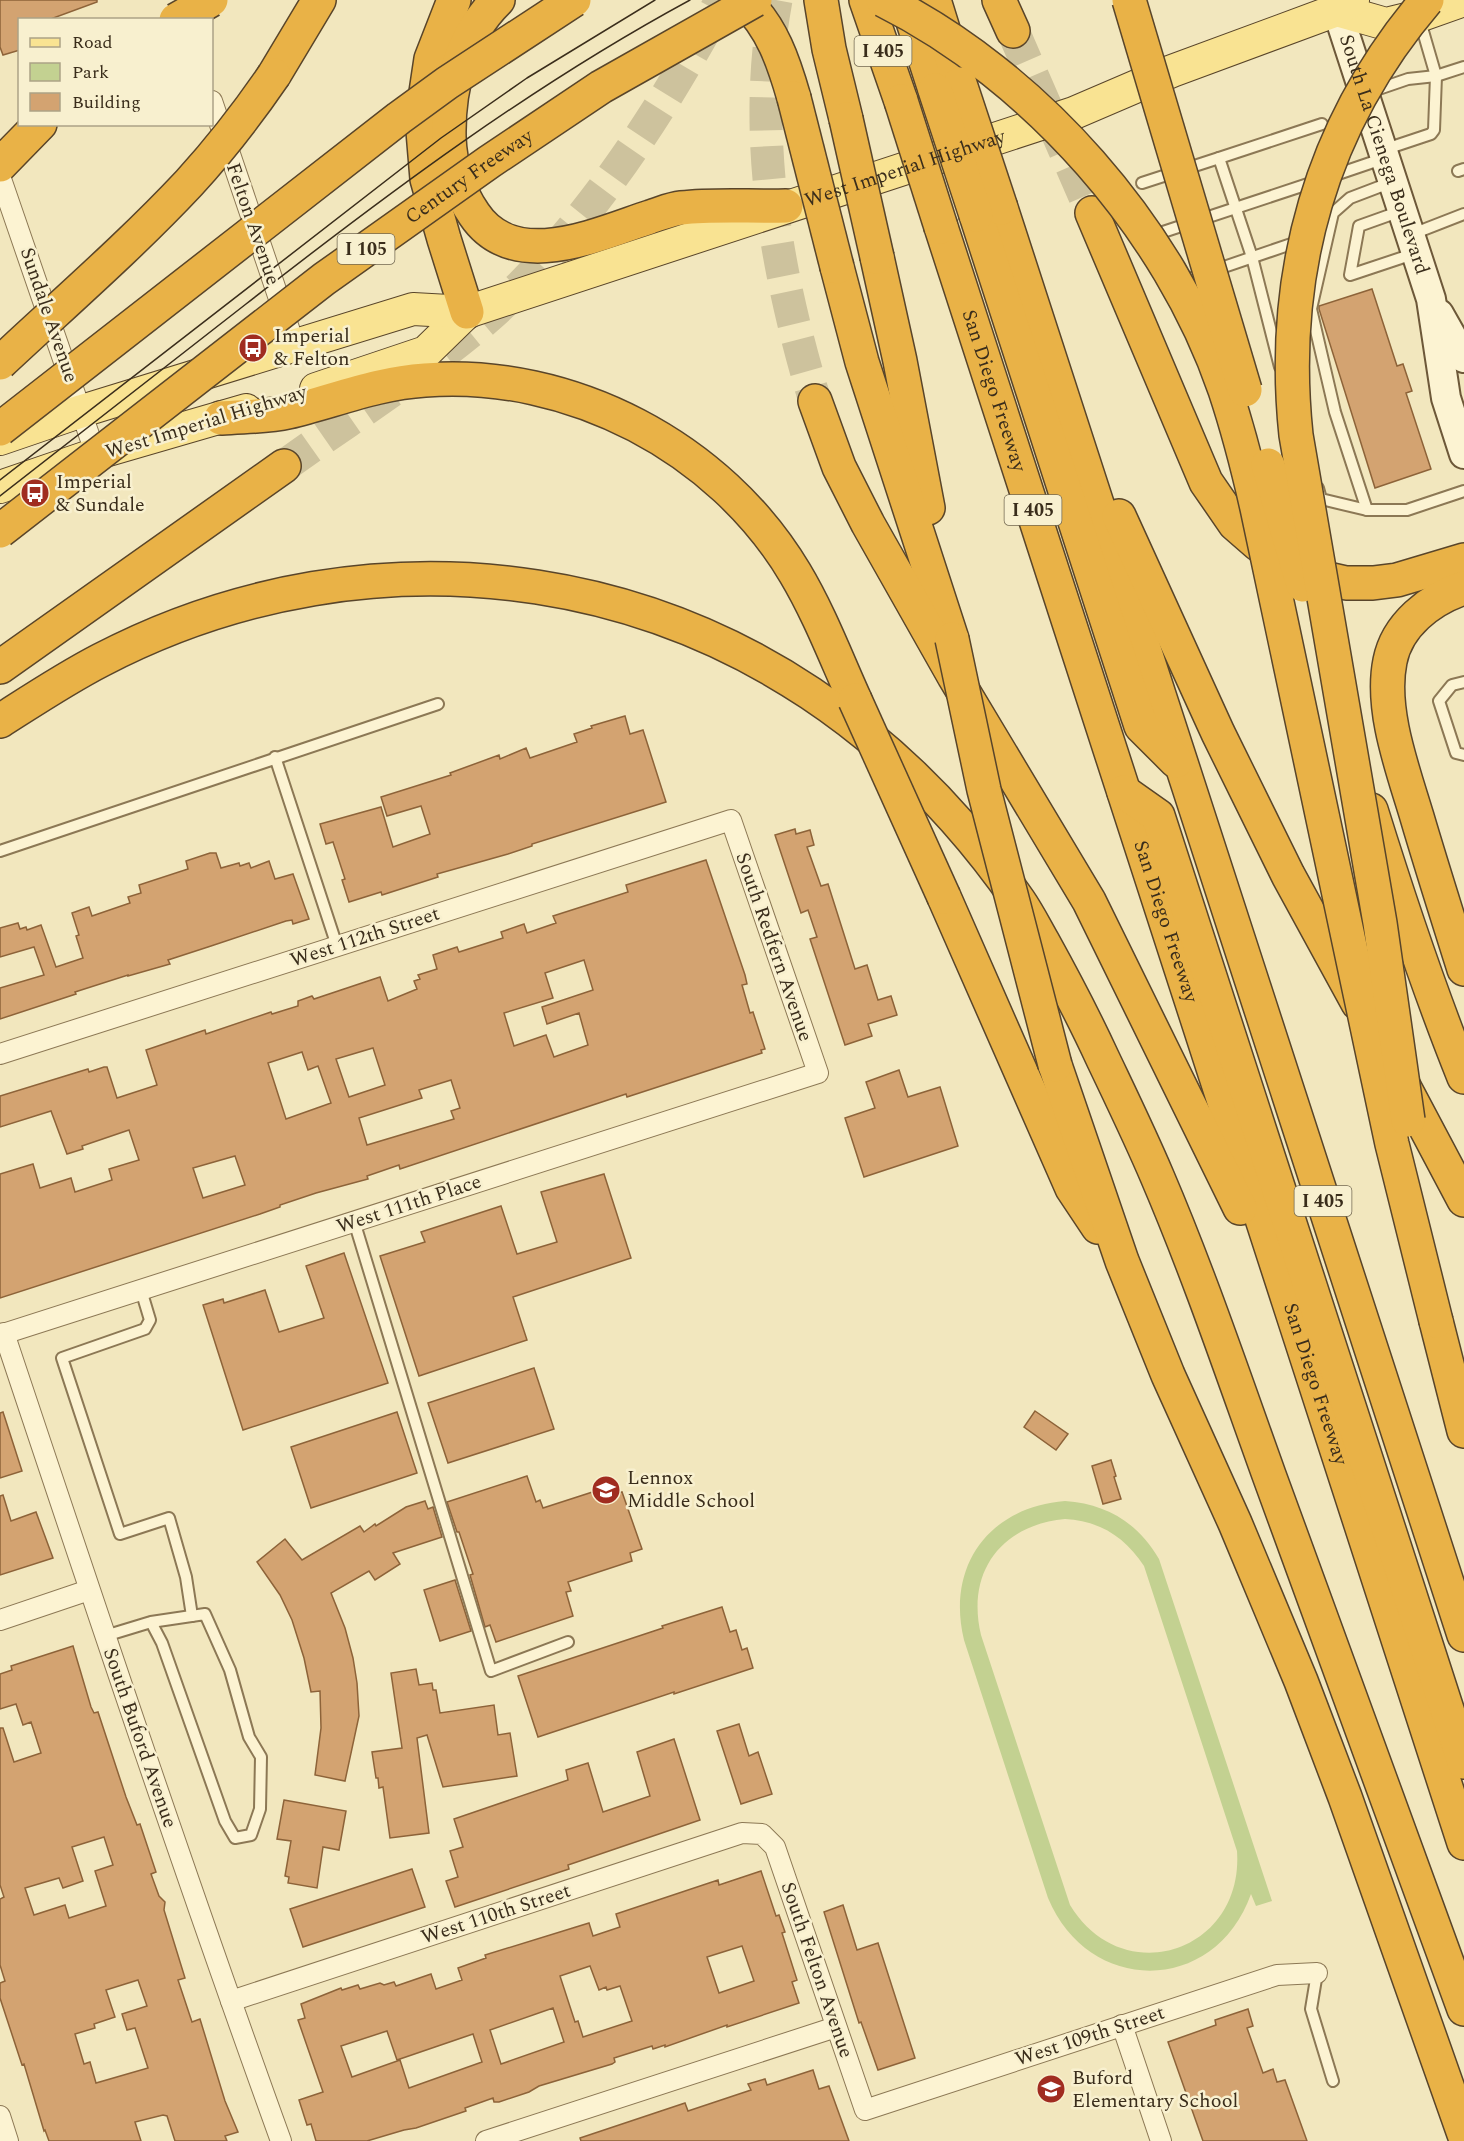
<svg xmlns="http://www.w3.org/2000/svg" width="1464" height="2141" font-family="Spectral,serif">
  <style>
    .green { fill: #c3d191; fill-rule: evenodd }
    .building { fill: #d3a371; stroke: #8d6339; stroke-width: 1.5; fill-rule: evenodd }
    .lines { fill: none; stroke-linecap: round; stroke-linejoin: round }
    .motorway-tunnel { stroke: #cdc29d; stroke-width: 33; stroke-dasharray: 33 16; stroke-linecap: butt }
    .service-casing { stroke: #8c7855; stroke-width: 14 }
    .minor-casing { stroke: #8c7855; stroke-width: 22 }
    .secondary-casing { stroke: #6d5839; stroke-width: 32 }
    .primary-casing { stroke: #59452a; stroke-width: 34 }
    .motorway-casing { stroke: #59452a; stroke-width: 36 }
    .service { stroke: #fcf3d2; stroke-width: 10 }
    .minor { stroke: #fcf3d2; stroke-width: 20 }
    .secondary { stroke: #fcf3d2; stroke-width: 28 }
    .primary { stroke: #f9e392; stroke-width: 32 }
    .motorway { stroke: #e9b247; stroke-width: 33 }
    .tram { stroke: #3a2d1b; stroke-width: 1.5 }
    .motorway-bridge-casing { stroke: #59452a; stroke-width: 36; stroke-linecap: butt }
    .motorway-bridge { stroke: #e9b247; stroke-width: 33 }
    .labels { text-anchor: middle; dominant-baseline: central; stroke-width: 5; stroke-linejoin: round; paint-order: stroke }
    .shield { fill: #f8f0cf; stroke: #736851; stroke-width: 1.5 }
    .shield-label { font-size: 18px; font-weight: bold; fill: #3a2d1b }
    .street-label { font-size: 20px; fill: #3a2d1b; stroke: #f8f0cf }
    .poi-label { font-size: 20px; fill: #3a2d1b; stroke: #f8f0cf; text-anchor: start }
  </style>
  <rect width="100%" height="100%" fill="#f2e7be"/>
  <path class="green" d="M1065 1501C1107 1504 1138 1523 1159 1559L1272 1901 1256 1906 1251 1894C1215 1995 1089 1996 1048 1898L964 1640C946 1566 989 1507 1065 1501ZM1065 1519C1100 1521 1125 1537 1144 1566L1237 1851C1244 1952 1123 1992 1070 1905L981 1635C966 1572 1001 1525 1065 1519Z"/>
  <g class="building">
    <polygon points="0,0 97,0 97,2 48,20 20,20 20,50 3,55 0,47"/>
    <polygon points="1372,289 1397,366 1403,364 1412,391 1406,393 1431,469 1375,488 1319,309 1319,306"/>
    <polygon points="625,716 630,734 643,730 666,802 532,844 532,846 508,854 437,874 438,877 382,895 381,892 349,902 342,880 345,879 333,842 326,844 320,824 381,807 393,847 430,834 421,806 387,816 381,797 451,775 450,773 499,755 500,759 526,748 530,758 577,742 574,734 592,728 591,726"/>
    <polygon points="795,829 796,834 810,830 814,845 807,847 821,886 828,884 855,969 867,965 878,1000 891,996 897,1015 868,1024 872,1036 845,1045 810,939 817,937 808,910 801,913 775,835"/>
    <polygon points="210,853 216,853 221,868 239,863 240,866 249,863 251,868 269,861 275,879 293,874 309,919 293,924 292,920 286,921 211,946 168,960 170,964 128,976 128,975 75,992 76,994 0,1019 0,988 44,975 34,947 0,957 0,928 18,923 20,929 26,927 27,930 41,925 56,967 83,958 76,936 79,935 72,913 89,907 92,916 130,903 128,897 141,893 139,885 188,869 186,861"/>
    <path d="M706 860 745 975 747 984 742 985 750 1013 753 1012 765 1049 761 1050 762 1053 627 1097 626 1094 400 1169 399 1165 367 1176 368 1179 316 1193 280 1205V1207L260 1214 0 1298V1174L33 1164 40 1188 71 1178 75 1192 112 1180 109 1169 139 1160 129 1130 82 1146 83 1149 67 1154 51 1111 0 1127V1096L88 1069 89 1072 104 1067H107L117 1098 157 1085 146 1050 205 1030 206 1034 271 1012 272 1014 298 1006V1001L312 996 314 999 380 977 388 1001 417 989 414 981 420 979 418 975 437 969 433 955 457 947 459 952 503 938 501 932 524 924 527 933 556 923 553 916 628 892 626 885ZM584 960 593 990 542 1007 547 1024 579 1013 588 1045 554 1057 546 1035 514 1046 504 1013 553 998 545 973ZM373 1048 385 1085 349 1097 336 1059ZM302 1052 308 1070 318 1066 331 1103 286 1119 268 1063ZM451 1080 460 1108 451 1111 454 1119 367 1145 359 1118 422 1098 419 1090ZM235 1156 245 1185 203 1198 193 1168Z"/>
    <polygon points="899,1070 908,1097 940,1087 958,1146 864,1177 845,1118 875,1108 866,1082"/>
    <polygon points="604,1174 631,1258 513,1297 527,1340 419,1376 380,1256 425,1242 421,1232 501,1206 517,1254 557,1242 541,1192"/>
    <polygon points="344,1253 388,1383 243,1430 203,1305 223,1299 224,1303 265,1290 279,1332 324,1318 306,1266"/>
    <polygon points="534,1368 554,1429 448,1463 428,1403"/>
    <polygon points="1035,1411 1068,1434 1056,1450 1024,1427"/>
    <polygon points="3,1412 22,1471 0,1478 0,1413"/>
    <polygon points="397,1412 417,1473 311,1508 291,1447"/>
    <polygon points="1111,1460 1116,1476 1114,1477 1121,1499 1103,1504 1092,1466"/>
    <polygon points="527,1476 536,1502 540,1500 543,1508 608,1487 611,1495 622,1492 642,1549 630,1553 632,1561 568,1582 571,1591 566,1592 573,1616 496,1642 490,1625 485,1627 470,1575 473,1574 459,1532 457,1532 447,1502"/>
    <polygon points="3,1495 11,1521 36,1512 53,1558 0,1575 0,1496"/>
    <polygon points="425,1501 428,1509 433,1507 442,1537 393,1553 400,1564 375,1580 369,1571 331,1593 345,1628 353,1658 357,1683 359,1716 345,1781 315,1775 321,1728 320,1691 311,1692 304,1658 292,1620 280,1595 257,1562 285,1539 302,1560 360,1526 364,1532 375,1524 376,1526 406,1507"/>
    <polygon points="455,1580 471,1631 440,1641 424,1590"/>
    <polygon points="722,1607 730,1632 736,1630 742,1650 747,1648 753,1668 674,1694 674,1692 538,1737 518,1676 663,1628 662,1626"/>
    <path d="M73 1646 91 1707 94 1713 98 1712 126 1797 137 1825 140 1824 156 1872 151 1874 159 1896 165 1902 164 1910 185 1978 178 1980 192 2022 200 2019 225 2101 238 2132 225 2136 227 2141H175L167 2116 163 2115 135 2122 141 2141H49L45 2130 44 2131 24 2064 22 2065 0 1998V1983L5 1981 0 1965V1899L4 1897 0 1885V1728H3L14 1762 41 1753 31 1722 23 1725 16 1704 0 1709V1674L12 1670 11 1666ZM104 1837 113 1865 95 1871 106 1906 69 1918 65 1905 34 1915 25 1888 59 1878 63 1888 83 1881 72 1847ZM138 1980 147 2006 122 2014 127 2030 135 2028 148 2068 96 2083 90 2062 84 2064 75 2034 95 2028 94 2024 115 2017 106 1990Z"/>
    <polygon points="416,1669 419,1685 432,1683 433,1690 436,1690 440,1713 494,1705 498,1735 510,1733 517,1776 443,1787 427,1735 417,1738 429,1833 390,1838 383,1787 379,1788 378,1778 376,1778 372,1752 402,1748 391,1673"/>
    <polygon points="739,1724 749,1756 758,1752 772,1794 741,1804 717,1731"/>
    <polygon points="674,1739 700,1820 568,1865 569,1869 455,1907 446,1881 458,1877 450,1851 463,1847 454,1819 568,1780 566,1770 588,1763 603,1812 650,1796 637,1752"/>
    <polygon points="284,1800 346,1811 339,1850 323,1847 317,1888 288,1883 289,1877 285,1876 291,1841 277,1839"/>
    <polygon points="412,1869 425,1907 303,1947 290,1909"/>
    <path d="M761 1871 776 1916 779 1915 785 1932 782 1933 797 1980 792 1982 799 2003 727 2027V2025L665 2047V2045L653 2049 652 2046 614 2058 615 2062 612 2064 539 2086 529 2092 499 2102H494L493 2098 465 2108 466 2111 416 2128 404 2130 367 2141H316L311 2124 307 2125 299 2100 323 2092 298 2020 305 2018 301 2004 341 1988 342 1990 358 1985 360 1989 380 1983 384 1985 394 1982 396 1986 431 1974 436 1989 462 1980 458 1968 486 1958 485 1955 589 1923 593 1936 620 1927 616 1914 718 1880 719 1885ZM742 1946 754 1981 719 1993 707 1957ZM590 1966 599 1990 606 1987 607 1990 620 1986 632 2021 583 2037 578 2021 575 2022 560 1976ZM553 2008 564 2042 501 2064 490 2030ZM387 2031 397 2060 473 2034 482 2062 409 2088 400 2060 352 2077 341 2046Z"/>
    <polygon points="843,1905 857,1950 878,1943 915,2058 878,2070 861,2022 859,2023 824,1912"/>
    <polygon points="1248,2009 1253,2026 1247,2028 1263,2073 1273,2069 1277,2082 1285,2080 1307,2141 1203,2141 1168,2042 1216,2025 1215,2020"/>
    <polygon points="813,2070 819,2089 829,2086 849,2141 581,2141 580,2138 685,2103 688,2111 751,2090 748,2084 765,2079 767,2085"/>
  </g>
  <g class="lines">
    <g class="motorway-tunnel">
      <path d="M776 0C751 135 776 271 815 401"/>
      <polyline points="1013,31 1092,213"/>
      <path d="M284 466C352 417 424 372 487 318 581 235 663 111 721 0"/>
    </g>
    <g class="service-casing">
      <g id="service">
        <polyline points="1373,91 1408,79 1436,76 1464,67"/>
        <polyline points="1383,150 1431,134 1434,130 1436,76 1420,21"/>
        <polyline points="1458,171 1464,169"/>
        <polyline points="1332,176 1385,158"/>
        <polyline points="1142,183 1219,158"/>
        <polyline points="1401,211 1359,226 1350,275 1416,253"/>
        <polyline points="1160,233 1317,181"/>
        <polyline points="1410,235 1464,214"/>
        <polyline points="1180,282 1300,241"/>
        <polyline points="1280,367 1252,257 1219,158 1322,124"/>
        <polyline points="1318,488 1321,499 1367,510 1407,510 1464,491"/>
        <polyline points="1367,510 1335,412 1311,309 1333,213 1350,198 1392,182"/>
        <polyline points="1464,682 1452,685 1439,701 1456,753 1464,755"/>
        <polyline points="275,757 337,946"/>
        <polyline points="0,851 438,704"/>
        <polyline points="354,1221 491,1671 568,1642"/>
        <polyline points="141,1290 150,1320 145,1329 62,1358 120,1534 169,1518 186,1577 192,1616"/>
        <polyline points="105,1636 151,1622 205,1614 230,1670 249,1737 261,1757 260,1809 251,1835 235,1838 225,1821 162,1643 151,1622"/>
        <polyline points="1317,1973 1311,2009 1333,2081"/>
      </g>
    </g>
    <g class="minor-casing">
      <g id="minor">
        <polyline points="212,101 295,346"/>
        <polyline points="0,176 96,455"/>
        <polyline points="0,1054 731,820 818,1073 0,1335"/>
        <path d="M4 1333C94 1603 184 1873 281 2141"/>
        <polyline points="0,1620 89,1590"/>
        <polyline points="231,2001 742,1833 762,1834 775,1847 865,2110 1277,1975 1317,1973"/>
        <polyline points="1122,2025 1161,2141"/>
        <polyline points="0,2116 8,2141"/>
        <polyline points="486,2141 836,2027"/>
      </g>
    </g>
    <g class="secondary-casing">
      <g id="secondary">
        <path id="s1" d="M1338 0 1337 10 1431 299 1446 398 1464 454"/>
        <polyline points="1439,314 1464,358"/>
      </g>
    </g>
    <g class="primary-casing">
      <g id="primary">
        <polyline points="1337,10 1386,24 1419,16 1464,0"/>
        <polyline points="316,389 426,352 467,312"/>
        <path id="s2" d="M0 439 82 411 413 309 467 312 1074 113 1172 71 1337 10 1353 0"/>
        <polyline points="0,487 105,451 246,410"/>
      </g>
    </g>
    <g class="motorway-casing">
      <g id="motorway">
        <polyline points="454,0 431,59 422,119 427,179 444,239 467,312"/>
        <path d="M498 0C461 36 448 87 449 137 450 164 459 192 474 214 514 274 598 234 650 217 660 214 671 209 681 208 715 204 751 207 786 206"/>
        <path d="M743 0C772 26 784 63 794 98"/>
        <polyline points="821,0 829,49 846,119"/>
        <polyline points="866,0 901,101"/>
        <polyline points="906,0 935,90"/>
        <polyline points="934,0 960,84"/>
        <polyline points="999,0 1013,31"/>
        <polyline points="274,75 319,0"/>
        <polyline points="0,165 40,124"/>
        <polyline points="1001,208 1464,1635"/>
        <polyline points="1092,213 1206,482 1235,524 1258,544 1297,572 1346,583 1373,583 1397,580 1464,560"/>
        <polyline points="976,215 1141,726 1176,761"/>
        <path id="s3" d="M941 227 1464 1843"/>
        <polyline points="877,257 900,361 928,508"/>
        <polyline points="837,267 862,362 952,639"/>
        <polyline points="815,401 839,467 868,524 954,676 1089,901 1240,1208"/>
        <path d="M221 418C242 416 267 417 288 412 334 401 377 383 425 380 570 369 720 447 795 573 819 613 836 658 855 700"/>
        <polyline points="1119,516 1218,733 1288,875 1358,1003"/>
        <path d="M1464 588C1430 599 1397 625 1390 661 1380 710 1403 770 1417 817 1432 868 1448 918 1464 969"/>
        <polyline points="0,667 284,466"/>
        <path d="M0 721C33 700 66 678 101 660 235 590 388 564 537 587 739 618 904 735 1019 901 1028 914 1035 928 1043 942 1064 980 1084 1018 1102 1057 1121 1097 1140 1136 1157 1176 1199 1274 1233 1375 1269 1475 1333 1653 1398 1831 1464 2009"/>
        <polyline points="1124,792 1158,816 1464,1762"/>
        <path d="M1371 810C1399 900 1429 990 1464 1077"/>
        <polyline points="944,897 1072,1188 1098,1227"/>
        <polyline points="1055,1065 1122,1261 1168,1375 1235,1523 1301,1681 1345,1797 1464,2134"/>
        <polyline points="1402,1083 1464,1200"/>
        <polyline points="1436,1321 1464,1431"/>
      </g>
    </g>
    <use href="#service" class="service"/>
    <use href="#minor" class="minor"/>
    <use href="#secondary" class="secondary"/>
    <use href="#primary" class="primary"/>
    <use href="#motorway" class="motorway"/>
    <g class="tram">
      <polyline points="0,480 441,138 527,78 655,0"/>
      <path d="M0 496C82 432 164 368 246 304 388 193 531 86 690 0"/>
    </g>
    <g class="motorway-bridge-casing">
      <g id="motorway-bridge">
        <path d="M883 0C1035 76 1170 229 1225 390 1238 429 1248 468 1257 508L1392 1144 1436 1321"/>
        <polyline points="1129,0 1245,390"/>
        <polyline points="176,20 211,0"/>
        <polyline points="960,84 1001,208"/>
        <polyline points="935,90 976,215"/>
        <polyline points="794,98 837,267"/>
        <polyline points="901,101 941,227"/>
        <polyline points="846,119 877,257"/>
        <path d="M0 363C63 304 130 246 189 183 220 149 248 113 274 75"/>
        <polyline points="0,429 399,118 447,83 574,0"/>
        <polyline points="1268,465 1303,585"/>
        <path id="s4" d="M0 531 324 279 489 162 601 87 755 0"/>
        <polyline points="952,639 984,790 1055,1065"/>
        <polyline points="855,700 944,897"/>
        <path d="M1408 1120 1380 923 1296 435C1279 274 1321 124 1427 0"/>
      </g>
    </g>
    <use href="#motorway-bridge" class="motorway-bridge"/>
  </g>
  <defs>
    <g id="bus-disc" transform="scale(1.5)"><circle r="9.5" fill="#a02c20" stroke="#f8f0cf"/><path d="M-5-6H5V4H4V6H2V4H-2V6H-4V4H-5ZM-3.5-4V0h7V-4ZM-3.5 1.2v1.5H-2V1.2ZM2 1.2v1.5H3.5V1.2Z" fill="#fff"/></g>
    <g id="school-disc" transform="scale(1.5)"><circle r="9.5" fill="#a02c20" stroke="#f8f0cf"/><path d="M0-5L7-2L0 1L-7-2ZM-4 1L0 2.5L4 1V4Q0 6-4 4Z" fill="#fff"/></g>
  </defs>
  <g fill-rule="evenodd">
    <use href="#bus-disc" x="253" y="348"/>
    <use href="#bus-disc" x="35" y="493"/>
    <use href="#school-disc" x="606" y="1490"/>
    <use href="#school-disc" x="1051" y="2089"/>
  </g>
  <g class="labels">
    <g class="shield">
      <rect x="854.5" y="36" width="57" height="30" rx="4.5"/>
      <rect x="337.5" y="234" width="57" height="30" rx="4.5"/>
      <rect x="1004.5" y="495" width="57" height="30" rx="4.5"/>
      <rect x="1294.5" y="1186" width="57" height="30" rx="4.5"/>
    </g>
    <g class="shield-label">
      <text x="883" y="51">I 405</text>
      <text x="366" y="249">I 105</text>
      <text x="1033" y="510">I 405</text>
      <text x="1323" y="1201">I 405</text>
    </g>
    <g class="street-label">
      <text stroke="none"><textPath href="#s1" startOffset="162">South La Cienega Boulevard</textPath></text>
      <text stroke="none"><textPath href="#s2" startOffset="948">West Imperial Highway</textPath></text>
      <text stroke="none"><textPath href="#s4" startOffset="588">Century Freeway</textPath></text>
      <text transform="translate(253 224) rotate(71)">Felton Avenue</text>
      <text transform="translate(49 315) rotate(71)">Sundale Avenue</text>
      <text stroke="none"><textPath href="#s3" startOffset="172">San Diego Freeway</textPath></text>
      <text transform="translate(206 422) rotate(-17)">West Imperial Highway</text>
      <text stroke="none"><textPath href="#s3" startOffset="730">San Diego Freeway</textPath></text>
      <text transform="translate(365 937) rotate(-18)">West 112th Street</text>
      <text transform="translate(774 947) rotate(71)">South Redfern Avenue</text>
      <text transform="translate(409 1204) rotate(-18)">West 111th Place</text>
      <text stroke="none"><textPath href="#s3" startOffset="1216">San Diego Freeway</textPath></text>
      <text transform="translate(140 1738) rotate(71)">South Buford Avenue</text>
      <text transform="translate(496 1914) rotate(-18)">West 110th Street</text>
      <text transform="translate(817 1970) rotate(71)">South Felton Avenue</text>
      <text transform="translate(1090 2036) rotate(-18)">West 109th Street</text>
    </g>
    <g class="poi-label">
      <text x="274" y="336">Imperial<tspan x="274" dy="23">&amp; Felton</tspan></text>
      <text x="56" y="482">Imperial<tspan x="56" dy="23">&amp; Sundale</tspan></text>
      <text x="627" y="1478">Lennox<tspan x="627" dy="23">Middle School</tspan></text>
      <text x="1072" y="2078">Buford<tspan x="1072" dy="23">Elementary School</tspan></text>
    </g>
  </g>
  <rect x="18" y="18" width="195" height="108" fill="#f8f0cf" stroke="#aca287" stroke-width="1.5"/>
  <rect x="30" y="38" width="30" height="9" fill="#f9e392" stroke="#aca287" stroke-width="1.5"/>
  <text x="72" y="48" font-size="18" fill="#3a2d1b">Road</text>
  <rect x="30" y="63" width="30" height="18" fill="#c3d191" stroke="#aca287" stroke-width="1.5"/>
  <text x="72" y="78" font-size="18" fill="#3a2d1b">Park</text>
  <rect x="30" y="93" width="30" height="18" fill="#d3a371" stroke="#aca287" stroke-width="1.5"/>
  <text x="72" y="108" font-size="18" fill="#3a2d1b">Building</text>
</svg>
